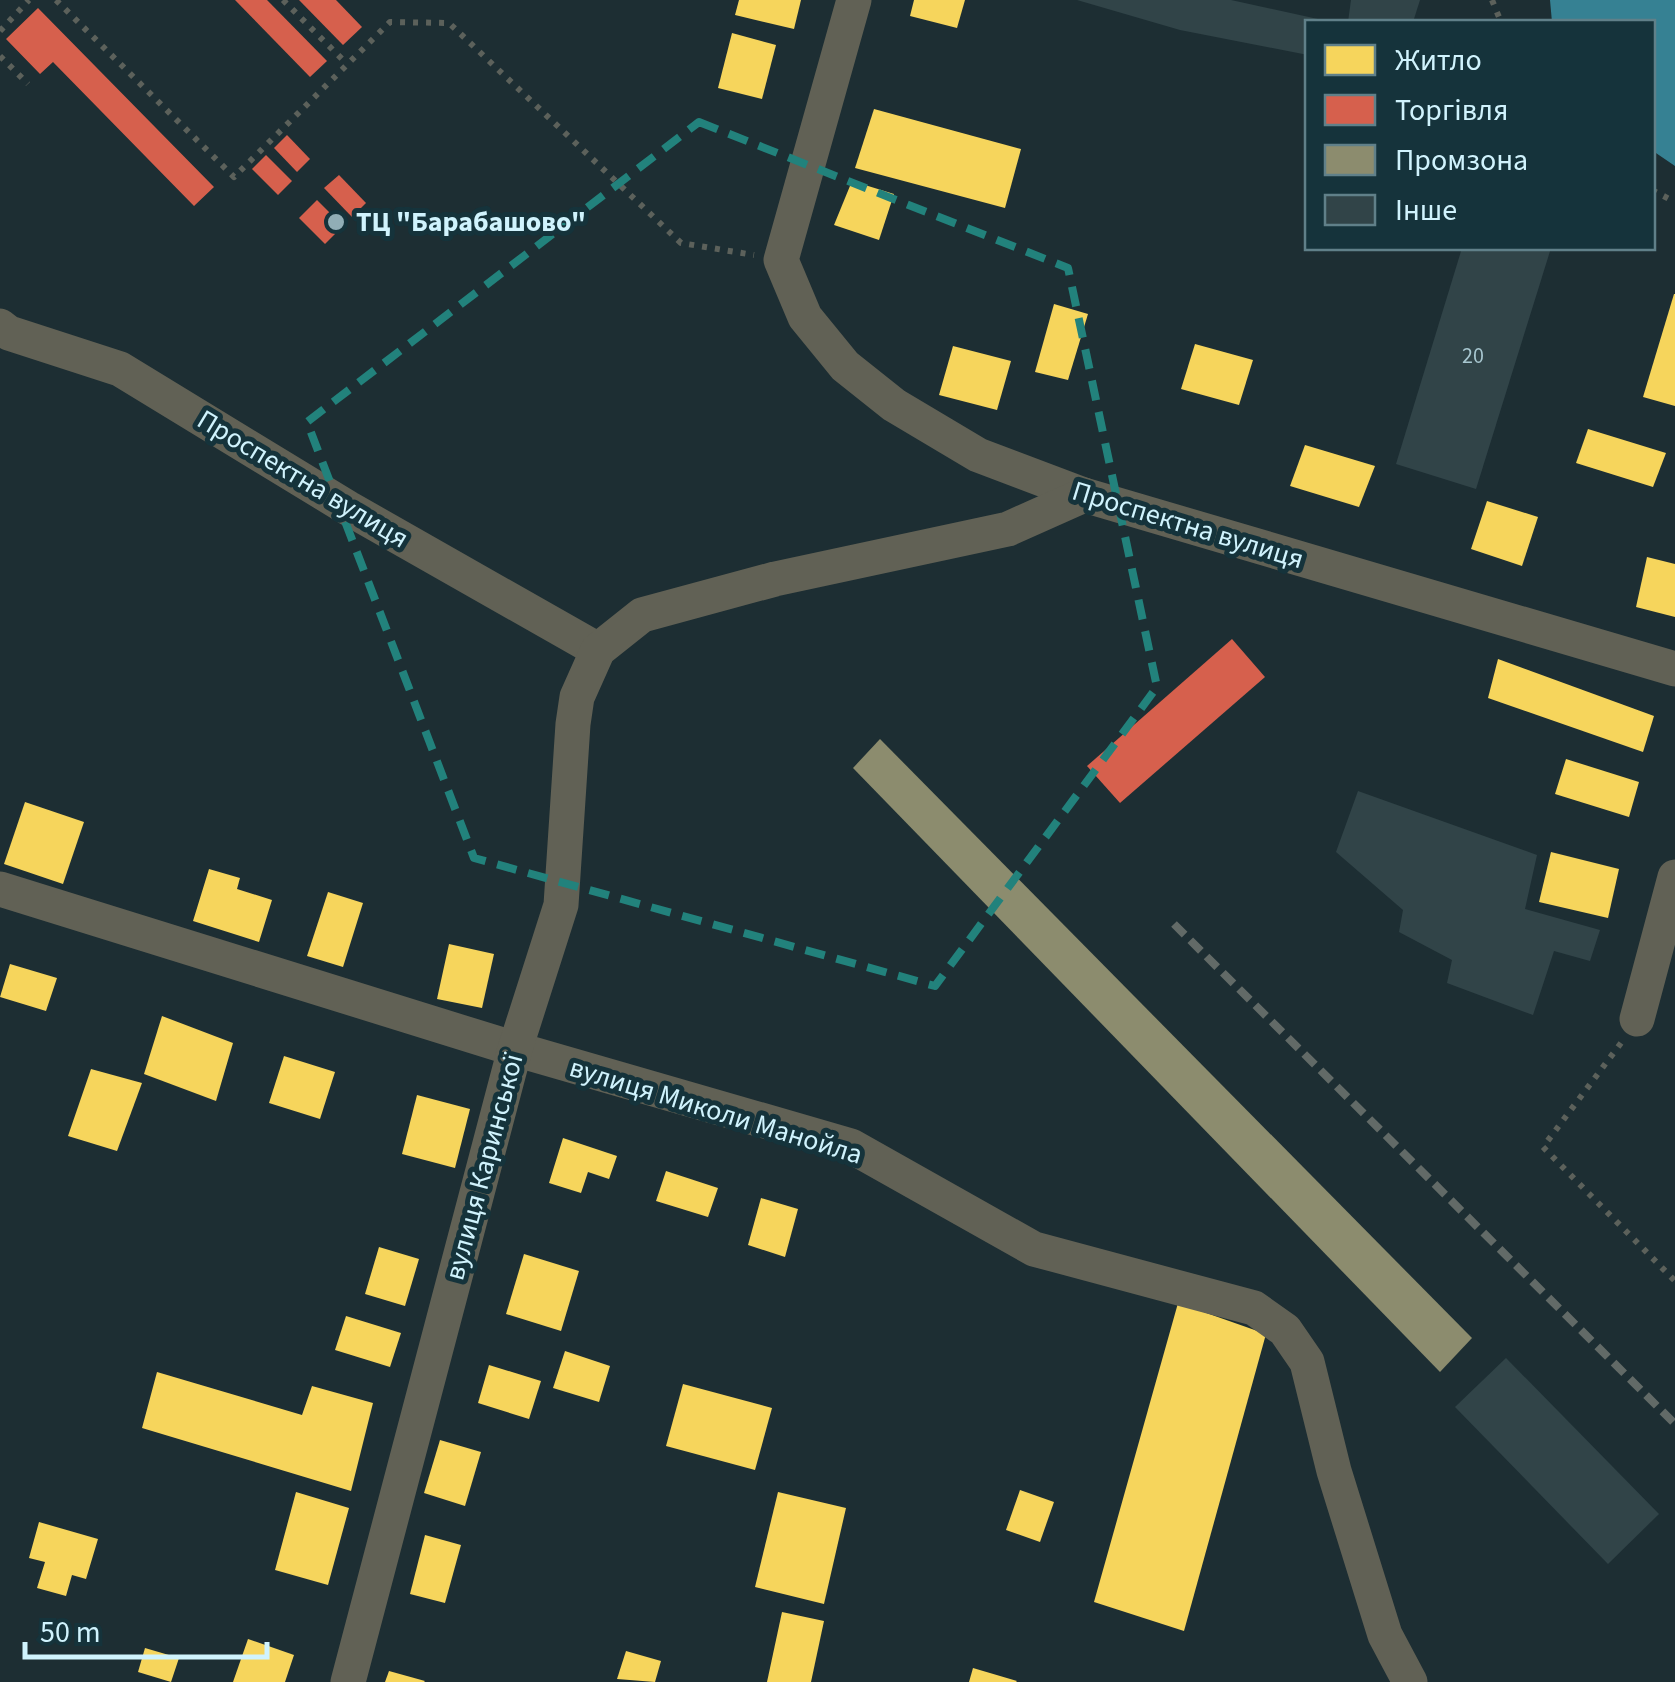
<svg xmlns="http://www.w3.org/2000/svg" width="1675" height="1682" font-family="'Source Sans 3',sans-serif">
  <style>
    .water { fill: #368193 }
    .homes { fill: #f6d55c }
    .shops { fill: #d6604d }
    .industry { fill: #8c8c6e }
    .building { fill: #314448 }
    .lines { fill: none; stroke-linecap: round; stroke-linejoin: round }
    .path { stroke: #5c615b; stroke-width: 6; stroke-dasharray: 5 8; stroke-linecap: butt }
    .street { stroke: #616155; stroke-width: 35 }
    .rail { stroke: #626a67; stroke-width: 8; stroke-dasharray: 15 8; stroke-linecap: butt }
    .marked { fill: none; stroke: #22827c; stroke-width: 8; stroke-dasharray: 20 12; stroke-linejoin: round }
    .poi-dot { fill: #91aeb6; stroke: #15333b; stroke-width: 4 }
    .labels { text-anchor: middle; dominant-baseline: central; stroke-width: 10; stroke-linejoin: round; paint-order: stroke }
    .number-label { font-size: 22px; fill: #a8c7d0 }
    .poi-label { font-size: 28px; font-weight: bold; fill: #d0f3fd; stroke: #15333b; text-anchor: start }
    .street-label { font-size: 28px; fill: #d0f3fd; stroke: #15333b }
  </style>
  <rect width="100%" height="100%" fill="#1d2e33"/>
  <polygon class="water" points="1550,0 1675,0 1675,166 1653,151 1652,22 1552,22"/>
  <g class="homes">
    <polygon points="739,0 801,0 794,29 735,15"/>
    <polygon points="914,0 965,0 957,28 910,16"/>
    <polygon points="732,33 776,45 762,99 718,88"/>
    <polygon points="874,109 1021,149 1005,208 855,168"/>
    <polygon points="852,181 894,194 879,240 834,225"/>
    <polygon points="1674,294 1675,294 1675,406 1643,397"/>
    <polygon points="1054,304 1088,314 1068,380 1035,372"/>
    <polygon points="1195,344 1253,360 1239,405 1181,389"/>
    <polygon points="953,346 1011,361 997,410 939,395"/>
    <polygon points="1588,429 1666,453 1653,487 1576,463"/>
    <polygon points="1305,445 1375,466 1359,507 1290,486"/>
    <polygon points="1487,501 1538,517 1522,566 1471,549"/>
    <polygon points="1647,557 1675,564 1675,617 1636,607"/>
    <polygon points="1498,659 1654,716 1643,752 1488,698"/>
    <polygon points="1566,759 1639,782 1629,817 1555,794"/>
    <polygon points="25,802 84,822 63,884 4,864"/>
    <polygon points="1551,852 1619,869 1608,918 1539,902"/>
    <polygon points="209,869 240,878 237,889 272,900 259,942 193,921"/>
    <polygon points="328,892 363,903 343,967 307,956"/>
    <polygon points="449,944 494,954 482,1008 437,999"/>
    <polygon points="10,964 57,978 46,1011 0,997"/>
    <polygon points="162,1016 233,1043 216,1101 144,1074"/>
    <polygon points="284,1056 335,1072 320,1119 269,1103"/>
    <polygon points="91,1069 142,1083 117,1151 68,1136"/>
    <polygon points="417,1095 470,1109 455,1168 402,1154"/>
    <polygon points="563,1138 617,1156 609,1179 588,1172 581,1193 549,1183"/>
    <polygon points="666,1171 718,1188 708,1217 656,1201"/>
    <polygon points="761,1198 798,1209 785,1257 748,1245"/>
    <polygon points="379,1247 419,1259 405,1306 365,1294"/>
    <polygon points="524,1254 579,1271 561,1331 506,1314"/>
    <polygon points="1178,1303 1266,1334 1184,1631 1094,1602"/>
    <polygon points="346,1316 401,1333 390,1367 335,1350"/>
    <polygon points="565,1351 610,1366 599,1402 553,1388"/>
    <polygon points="489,1365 541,1381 529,1419 478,1403"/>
    <polygon points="157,1372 302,1415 312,1386 373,1403 351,1491 142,1428"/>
    <polygon points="683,1384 772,1408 755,1470 666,1446"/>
    <polygon points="440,1440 481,1452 465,1506 424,1493"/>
    <polygon points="1020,1490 1054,1502 1040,1542 1006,1530"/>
    <polygon points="296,1492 349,1508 328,1585 275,1570"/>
    <polygon points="778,1492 846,1508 824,1604 755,1587"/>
    <polygon points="39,1522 98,1539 86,1579 72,1575 66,1596 37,1588 45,1562 29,1558"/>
    <polygon points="425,1535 461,1545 445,1603 410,1594"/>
    <polygon points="782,1612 824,1621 811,1682 767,1682"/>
    <polygon points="248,1639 294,1655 285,1682 233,1682"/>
    <polygon points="145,1648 179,1658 171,1682 138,1672"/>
    <polygon points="626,1651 661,1661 655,1682 617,1679"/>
    <polygon points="973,1668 1017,1681 1016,1682 969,1682"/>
    <polygon points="389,1671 425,1681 424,1682 385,1682"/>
  </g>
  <g class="shops">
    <polygon points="235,0 267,0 327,61 310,77"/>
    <polygon points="299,0 336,0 362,27 343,45"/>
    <polygon points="38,8 214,187 194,206 53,62 40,74 6,39"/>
    <polygon points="287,135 310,159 297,172 274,148"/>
    <polygon points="266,155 292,181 278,195 252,169"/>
    <polygon points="339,175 366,203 352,217 324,188"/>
    <polygon points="317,200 343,226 325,244 299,218"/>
    <polygon points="1232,639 1265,677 1120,803 1087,766"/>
  </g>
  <polygon class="industry" points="880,739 1472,1338 1440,1372 853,768"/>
  <g class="building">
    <polygon points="1077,0 1231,0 1327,21 1308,22 1308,55 1180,30"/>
    <polygon points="1351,0 1420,0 1413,22 1348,22"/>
    <polygon points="1462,248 1551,248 1476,489 1396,464"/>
    <polygon points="1358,791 1537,855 1525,909 1600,930 1590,961 1554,951 1533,1015 1447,983 1452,960 1399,932 1403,910 1336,852"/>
    <polygon points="1506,1358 1659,1514 1608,1564 1455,1407"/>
  </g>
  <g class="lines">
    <g class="path">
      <polyline points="56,0 234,177 390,22 449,23 681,243 754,255"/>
      <polyline points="283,0 347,64"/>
      <polyline points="1492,0 1501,22"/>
      <polyline points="0,31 29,0"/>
      <polyline points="0,56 28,84"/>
      <polyline points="1652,190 1675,202"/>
      <polyline points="1621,1043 1543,1147 1675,1281"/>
    </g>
    <g class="street">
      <polyline points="854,0 781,260 805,317 845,366 894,405 978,455 1084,495 1675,669"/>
      <polyline points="0,326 9,333 120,369 348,508 598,650"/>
      <polyline points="0,889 515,1049 851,1146 1034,1249 1254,1308 1285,1330 1307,1362 1334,1471 1385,1635 1410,1682"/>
      <polyline points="1637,1019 1675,877"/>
      <polyline points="348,1682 515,1049 561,905 573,724 577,697 598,650 642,615 775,579 1008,529 1084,495"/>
    </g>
    <polyline class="rail" points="1174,924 1675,1424"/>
  </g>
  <path class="marked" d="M699 122 1068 268 1157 687 935 986 474 858 307 422Z"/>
  <circle class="poi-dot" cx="336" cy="222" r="10"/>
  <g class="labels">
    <g class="number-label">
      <text x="1473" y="356">20</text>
    </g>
    <g class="poi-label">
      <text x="356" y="222">ТЦ "Барабашово"</text>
    </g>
    <g class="street-label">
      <text transform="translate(303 479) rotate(31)">Проспектна вулиця</text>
      <text transform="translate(1188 525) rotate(17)">Проспектна вулиця</text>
      <text transform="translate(716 1111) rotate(17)">вулиця Миколи Манойла</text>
      <text transform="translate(484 1167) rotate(-75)">вулиця Каринської</text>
    </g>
  </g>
  <rect x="1305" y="20" width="350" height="230" fill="#15333b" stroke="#608089" stroke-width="2.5"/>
  <rect x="1325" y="45" width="50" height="30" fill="#f6d55c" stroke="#608089" stroke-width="2.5"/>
  <text x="1395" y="70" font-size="30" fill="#d0f3fd">Житло</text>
  <rect x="1325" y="95" width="50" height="30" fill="#d6604d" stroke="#608089" stroke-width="2.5"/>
  <text x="1395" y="120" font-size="30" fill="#d0f3fd">Торгівля</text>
  <rect x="1325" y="145" width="50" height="30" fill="#8c8c6e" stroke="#608089" stroke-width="2.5"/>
  <text x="1395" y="170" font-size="30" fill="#d0f3fd">Промзона</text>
  <rect x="1325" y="195" width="50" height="30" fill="#314448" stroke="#608089" stroke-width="2.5"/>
  <text x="1395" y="220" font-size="30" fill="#d0f3fd">Інше</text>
  <path d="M25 1642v15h242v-15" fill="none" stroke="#d0f3fd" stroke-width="5"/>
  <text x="40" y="1642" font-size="30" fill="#d0f3fd" stroke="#15333b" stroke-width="8" paint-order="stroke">50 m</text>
</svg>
